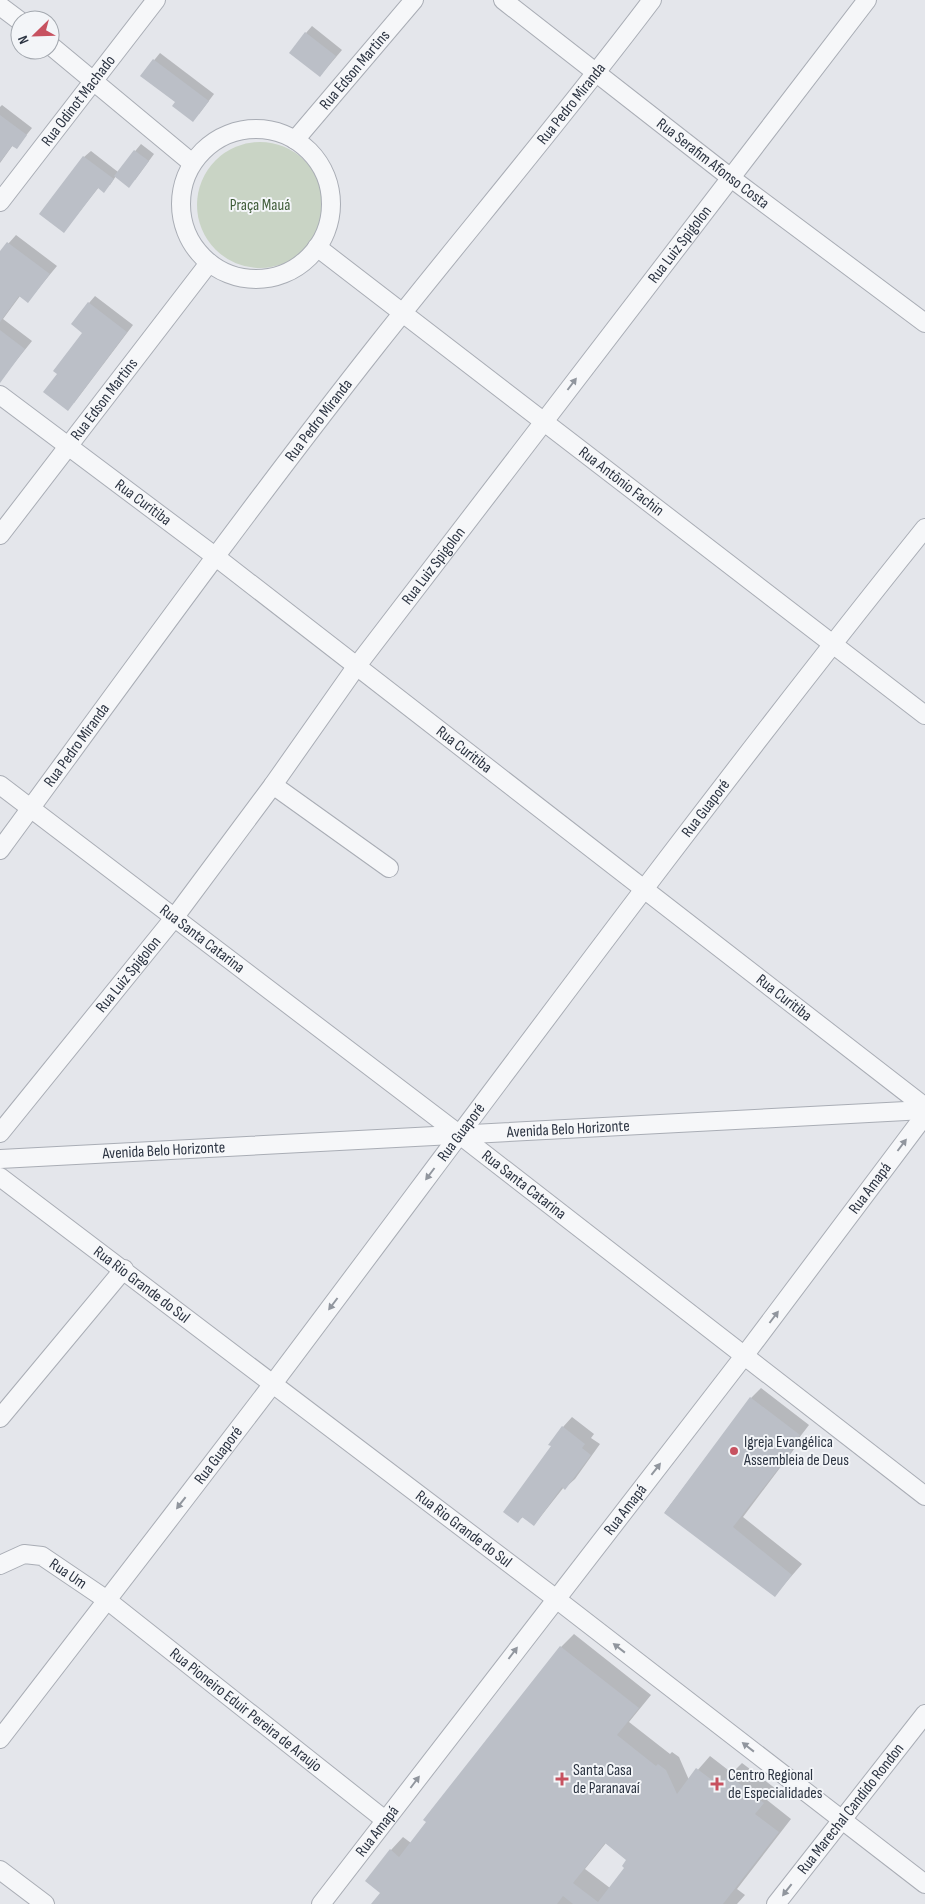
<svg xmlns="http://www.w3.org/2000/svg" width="925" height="1904" font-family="'Sofia Sans Condensed',sans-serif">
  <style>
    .green { fill: #c9d4c5 }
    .shadow { fill: #0003; fill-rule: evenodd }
    .building { fill: #bbbfc7; fill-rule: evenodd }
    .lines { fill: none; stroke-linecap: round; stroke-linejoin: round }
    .minor-casing { stroke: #a9adb5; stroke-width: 20 }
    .minor { stroke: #f6f7f9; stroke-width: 18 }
    .oneway { fill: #91969e }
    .poi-dot { fill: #c75260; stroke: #f3f5f8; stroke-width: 2 }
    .labels { text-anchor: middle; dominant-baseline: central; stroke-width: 4; stroke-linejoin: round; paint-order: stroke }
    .street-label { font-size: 16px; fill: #2c3442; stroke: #f3f5f8 }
    .park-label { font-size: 16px; fill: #405d3a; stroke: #f3f5f8 }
    .poi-label { font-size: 16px; fill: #2c3442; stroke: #f3f5f8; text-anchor: start }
  </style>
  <rect width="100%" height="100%" fill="#e4e6eb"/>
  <circle class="green" cx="260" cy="205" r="63"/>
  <g class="shadow">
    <polygon points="312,26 342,50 320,76 306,33"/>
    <polygon points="160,53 214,94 199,114 176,102 142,75"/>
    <polygon points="2,105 32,128 16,148 13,145 0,163 0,107"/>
    <polygon points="141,144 154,154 135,180 116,176 110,185 99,187 64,231 84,157 91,151 118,172"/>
    <polygon points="16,235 57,266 28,301 20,296 3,319 32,341 7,372 0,366 0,253"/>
    <polygon points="95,296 133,325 74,403 59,374 84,332 89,303"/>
    <polygon points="761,1388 809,1425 799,1438 801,1440 743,1517 802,1564 775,1595 665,1512 751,1398"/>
    <polygon points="572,1417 594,1434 591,1438 600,1444 575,1479 565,1488 564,1487 534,1525 523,1517 518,1521 553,1446 563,1427"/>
    <path d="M574 1634 651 1695 629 1722 670 1754 672 1752 679 1757 689 1780 710 1756 732 1773 742 1763 776 1789 767 1800 791 1819 737 1889 745 1895 737 1904H373L382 1892 391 1850 403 1837 411 1843 428 1822 425 1820 561 1647ZM606 1843 628 1860 626 1868 610 1888 585 1869Z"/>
  </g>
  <g class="building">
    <polygon points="305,32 336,56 320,77 289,53"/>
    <polygon points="153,59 209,101 193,122 172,106 175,102 140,76"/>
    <polygon points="0,115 27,135 17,149 12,146 0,162"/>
    <polygon points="134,150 149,161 129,188 114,176"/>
    <polygon points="83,156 114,179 104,193 98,188 64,233 39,214"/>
    <polygon points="7,242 50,274 28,303 19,296 0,322 0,251"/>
    <polygon points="88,302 127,332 68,411 43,392 57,374 53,371 82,333 71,324"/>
    <polygon points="0,330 25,349 0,383"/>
    <polygon points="750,1397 800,1435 790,1449 792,1451 733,1527 792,1575 775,1597 664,1513"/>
    <polygon points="562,1426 585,1444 582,1448 591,1455 565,1490 562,1487 534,1526 522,1517 518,1523 503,1512 551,1446 548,1445"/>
    <path d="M560 1646 639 1708 617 1735 656 1766 658 1764 666 1770 677 1794 696 1768 720 1786 728 1775 764 1803 755 1814 779 1832 723 1904H573L563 1896 557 1904H371L380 1893 365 1881 390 1849 399 1857 426 1822 423 1820ZM605 1843 626 1860 622 1866 624 1868 598 1902 573 1883Z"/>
  </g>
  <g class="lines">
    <g class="minor-casing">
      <g id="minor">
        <path id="s1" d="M503 0 731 178 925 323"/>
        <polyline points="0,6 20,21"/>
        <polyline points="50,45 192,163"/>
        <circle cx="256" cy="204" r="75"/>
        <path id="s2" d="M295 140 414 0"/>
        <path id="s3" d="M0 202 156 0"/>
        <path id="s4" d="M317 247 925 715"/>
        <path id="s5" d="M0 395 216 557 925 1107"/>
        <path id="s6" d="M0 535 209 263"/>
        <path id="s7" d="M0 785 460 1135 925 1496"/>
        <polyline points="273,785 389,868"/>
        <path id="s8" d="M0 850C124 681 247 510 377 345 468 230 563 118 652 0"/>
        <path id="s9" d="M0 1133 174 918 273 785 356 667 867 0"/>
        <path id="s10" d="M0 1159 925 1110"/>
        <path id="s11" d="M0 1177 555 1598 925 1884"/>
        <polyline points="0,1418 124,1269"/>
        <path id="s12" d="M0 1565 24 1554 42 1556 107 1600 385 1820"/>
        <path id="s13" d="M0 1739C92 1619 184 1501 275 1381 490 1095 701 807 925 528"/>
        <polyline points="0,1870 45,1904"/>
        <path id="s14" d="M321 1904 744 1356 925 1115"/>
        <path id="s15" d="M776 1904 925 1714"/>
      </g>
    </g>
    <use href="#minor" class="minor"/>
  </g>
  <defs><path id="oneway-solid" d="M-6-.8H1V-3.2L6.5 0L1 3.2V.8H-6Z" transform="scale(1.25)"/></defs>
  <g class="oneway">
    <use href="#oneway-solid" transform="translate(572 384) rotate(-53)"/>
    <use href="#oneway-solid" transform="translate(902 1145) rotate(-53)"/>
    <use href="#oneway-solid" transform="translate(430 1174) rotate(127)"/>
    <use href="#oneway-solid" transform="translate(333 1304) rotate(127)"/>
    <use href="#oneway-solid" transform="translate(774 1317) rotate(-53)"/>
    <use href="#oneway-solid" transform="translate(656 1469) rotate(-52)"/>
    <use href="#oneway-solid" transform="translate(181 1503) rotate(128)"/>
    <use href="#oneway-solid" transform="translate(619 1648) rotate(-142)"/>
    <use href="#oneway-solid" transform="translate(513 1653) rotate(-53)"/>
    <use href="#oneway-solid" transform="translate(748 1747) rotate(-142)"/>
    <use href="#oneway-solid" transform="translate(415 1782) rotate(-53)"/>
    <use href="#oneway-solid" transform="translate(787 1890) rotate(128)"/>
  </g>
  <g class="poi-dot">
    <circle cx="734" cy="1451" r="5"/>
    <path d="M559.5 1771.5h5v5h5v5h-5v5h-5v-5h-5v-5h5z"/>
    <path d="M714.5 1776.5h5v5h5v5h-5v5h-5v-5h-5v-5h5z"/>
  </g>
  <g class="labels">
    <g class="street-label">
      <text stroke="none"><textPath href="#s2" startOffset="92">Rua Edson Martins</textPath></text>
      <text stroke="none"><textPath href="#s3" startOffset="128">Rua Odinot Machado</textPath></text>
      <text stroke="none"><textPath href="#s8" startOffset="940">Rua Pedro Miranda</textPath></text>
      <text stroke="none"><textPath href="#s1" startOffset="266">Rua Serafim Afonso Costa</textPath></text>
      <text stroke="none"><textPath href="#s9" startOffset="1119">Rua Luiz Spigolon</textPath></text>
      <text stroke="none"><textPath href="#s6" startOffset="171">Rua Edson Martins</textPath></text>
      <text stroke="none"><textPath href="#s8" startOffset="535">Rua Pedro Miranda</textPath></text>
      <text stroke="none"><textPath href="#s4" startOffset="384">Rua Antônio Fachin</textPath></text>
      <text stroke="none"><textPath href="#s5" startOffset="179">Rua Curitiba</textPath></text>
      <text stroke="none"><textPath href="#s9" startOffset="714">Rua Luiz Spigolon</textPath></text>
      <text stroke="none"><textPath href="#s8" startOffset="130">Rua Pedro Miranda</textPath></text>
      <text stroke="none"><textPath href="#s5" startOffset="584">Rua Curitiba</textPath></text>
      <text stroke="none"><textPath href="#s13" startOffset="1168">Rua Guaporé</textPath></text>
      <text stroke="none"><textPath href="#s7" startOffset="254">Rua Santa Catarina</textPath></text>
      <text stroke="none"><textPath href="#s9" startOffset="204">Rua Luiz Spigolon</textPath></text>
      <text stroke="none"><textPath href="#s5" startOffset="989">Rua Curitiba</textPath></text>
      <text stroke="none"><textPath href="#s10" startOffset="569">Avenida Belo Horizonte</textPath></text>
      <text stroke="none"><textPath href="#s13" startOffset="762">Rua Guaporé</textPath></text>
      <text stroke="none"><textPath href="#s10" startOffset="164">Avenida Belo Horizonte</textPath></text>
      <text stroke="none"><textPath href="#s7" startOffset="659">Rua Santa Catarina</textPath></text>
      <text stroke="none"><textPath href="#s14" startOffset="902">Rua Amapá</textPath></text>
      <text stroke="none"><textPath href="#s11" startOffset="178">Rua Rio Grande do Sul</textPath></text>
      <text stroke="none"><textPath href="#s13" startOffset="358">Rua Guaporé</textPath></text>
      <text stroke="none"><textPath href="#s14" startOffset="498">Rua Amapá</textPath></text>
      <text stroke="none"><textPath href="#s11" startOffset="582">Rua Rio Grande do Sul</textPath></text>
      <text stroke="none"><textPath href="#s12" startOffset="76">Rua Um</textPath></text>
      <text stroke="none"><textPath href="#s12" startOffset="300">Rua Pioneiro Eduir Pereira de Araujo</textPath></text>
      <text stroke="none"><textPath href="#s15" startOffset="121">Rua Marechal Candido Rondon</textPath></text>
      <text stroke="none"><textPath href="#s14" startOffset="92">Rua Amapá</textPath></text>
    </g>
    <g class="park-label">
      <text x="260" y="205">Praça Mauá</text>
    </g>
    <g class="poi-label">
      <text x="744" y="1442">Igreja Evangélica<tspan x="744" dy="18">Assembleia de Deus</tspan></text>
      <text x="573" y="1770">Santa Casa<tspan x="573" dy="18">de Paranavaí</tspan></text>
      <text x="728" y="1775">Centro Regional<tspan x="728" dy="18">de Especialidades</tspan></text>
    </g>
  </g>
  <g transform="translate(35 35) rotate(247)"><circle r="24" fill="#f3f5f8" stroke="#a3a8af"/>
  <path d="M0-4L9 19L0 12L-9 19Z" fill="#c75260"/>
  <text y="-8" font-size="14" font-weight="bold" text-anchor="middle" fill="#2c3442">N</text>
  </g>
</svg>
